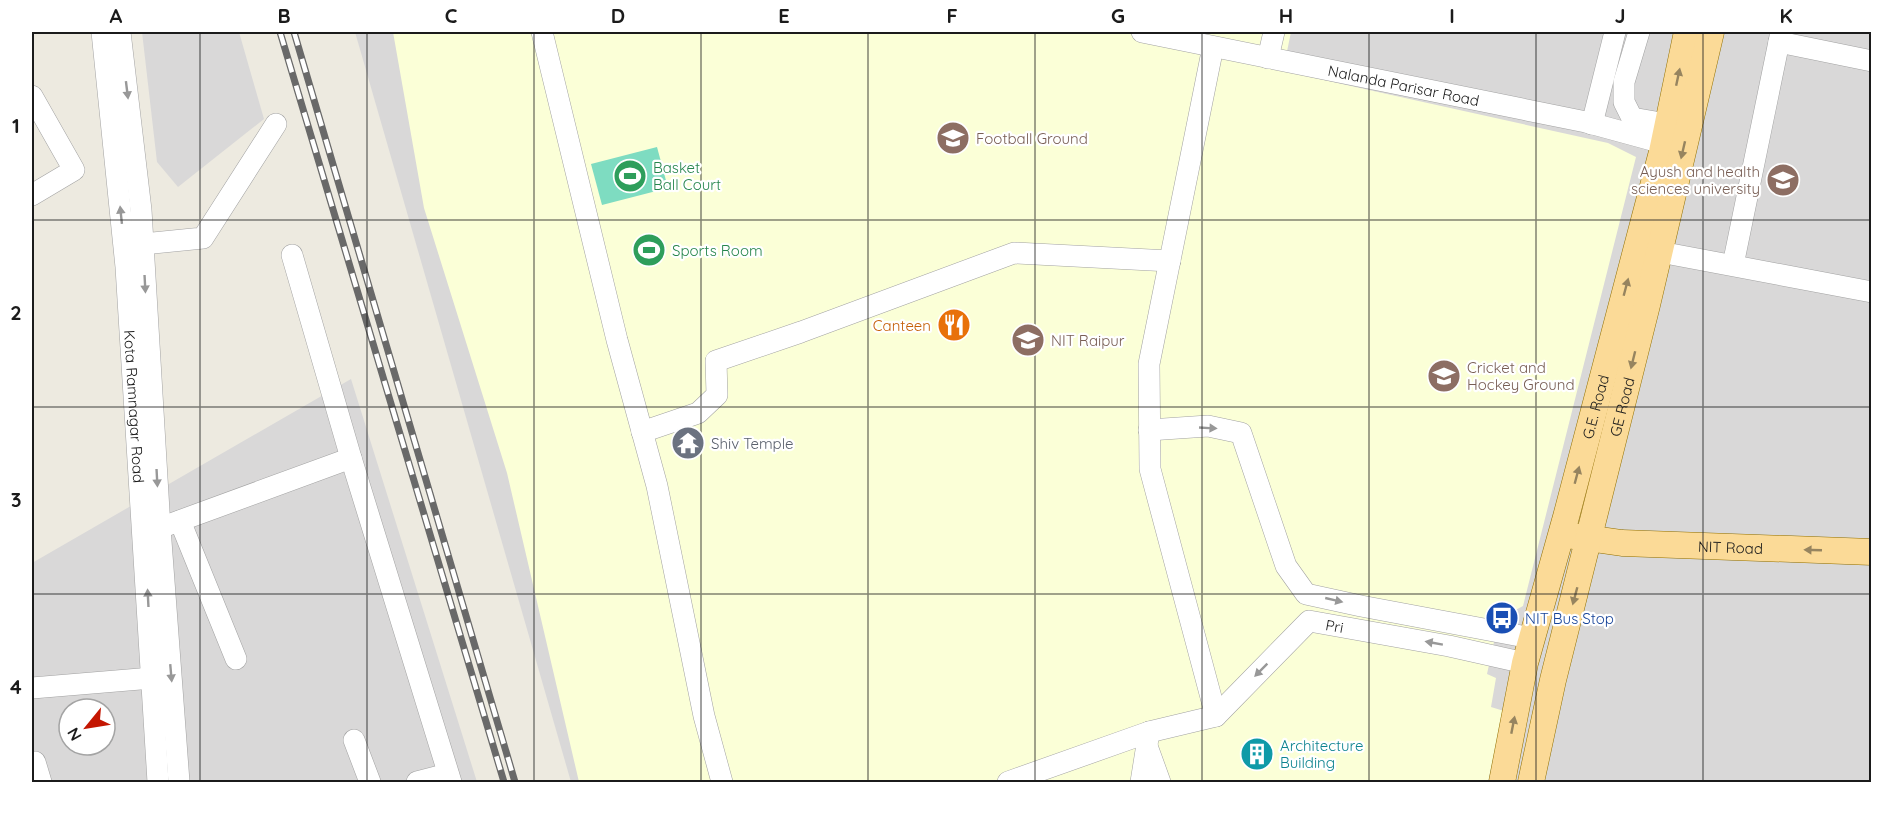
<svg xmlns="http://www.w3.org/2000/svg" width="1903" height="814" font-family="Quicksand,sans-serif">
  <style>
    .residential { fill: #d9d8d8; fill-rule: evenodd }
    .education { fill: #fbffd7 }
    .pitch { fill: #7edcc1 }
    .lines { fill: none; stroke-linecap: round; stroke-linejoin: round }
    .minor-casing { stroke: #a2a2a2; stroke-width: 22 }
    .major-casing { stroke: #906f01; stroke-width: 27 }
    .minor { stroke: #fff; stroke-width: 21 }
    .major { stroke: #fbda97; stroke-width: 26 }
    .rail-casing { stroke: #696969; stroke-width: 7 }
    .rail { stroke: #fff; stroke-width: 4.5; stroke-dasharray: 14; stroke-linecap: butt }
    .oneway { fill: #96845f }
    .oneway2 { fill: #989898 }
    .grid { fill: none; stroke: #1b1b1b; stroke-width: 1.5; stroke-opacity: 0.55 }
    .labels { text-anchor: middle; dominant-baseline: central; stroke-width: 4.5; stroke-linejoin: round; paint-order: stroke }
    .street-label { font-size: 15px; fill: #1b1b1b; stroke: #fff }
    .education-label { font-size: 15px; fill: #785e54; stroke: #fff; text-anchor: start }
    .leisure-label { font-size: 15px; fill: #27864d; stroke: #fff; text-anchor: start }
    .food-label { font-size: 15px; fill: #c56008; stroke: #fff; text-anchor: end }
    .worship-label { font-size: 15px; fill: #5b616d; stroke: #fff; text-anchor: start }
    .transit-label { font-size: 15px; fill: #164399; stroke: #fff; text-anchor: start }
    .culture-label { font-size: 15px; fill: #0d838f; stroke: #fff; text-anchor: start }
    .neatline { fill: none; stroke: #1b1b1b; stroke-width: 2 }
    .grid-label { font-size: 20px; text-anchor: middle; font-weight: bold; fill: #1b1b1b }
  </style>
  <rect width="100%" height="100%" fill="#edeae0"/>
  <g class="residential">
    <polygon points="142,32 239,32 264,119 178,187 157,162"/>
    <polygon points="355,32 1871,32 1871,782 571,782"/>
    <path d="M351 379 477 782H32V563ZM69 709H105V745H69Z"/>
  </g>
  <polygon class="education" points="393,32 1291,32 1283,71 1608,143 1636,157 1523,606 1499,619 1487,674 1496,678 1491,707 1504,711 1488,782 579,782 507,473 424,208"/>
  <polygon class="pitch" points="657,147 668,188 602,205 591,164"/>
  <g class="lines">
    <g class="minor-casing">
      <g id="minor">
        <path id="s1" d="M102 32 126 267 158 782"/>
        <polyline points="120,32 141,210 160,528 179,782"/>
        <polyline points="542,32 617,340 657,486 704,716 722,782"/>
        <path id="s2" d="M1142 32 1586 122 1663 143"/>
        <polyline points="1639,32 1624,82 1624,102 1632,118 1667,124"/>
        <polyline points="1779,42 1872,61"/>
        <polyline points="1268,58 1274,32"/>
        <polyline points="32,96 74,170 32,195"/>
        <polyline points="1592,124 1615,32"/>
        <polyline points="143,244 203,238 276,124"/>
        <polyline points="1660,252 1872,292"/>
        <polyline points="292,255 351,458 451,782"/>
        <polyline points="1733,265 1781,32"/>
        <polyline points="1149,430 1208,426 1241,433 1286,566 1306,594 1361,606 1531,638"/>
        <polyline points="642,432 698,413 717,395 716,361 801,332 1014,253 1170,261"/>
        <polyline points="180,521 236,659"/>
        <polyline points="148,530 160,528 351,458"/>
        <polyline points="32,688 152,678"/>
        <path id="s3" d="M1216 716 1309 621 1449 646 1525 663"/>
        <polyline points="354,740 370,782"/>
        <polyline points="1147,746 1160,782"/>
        <polyline points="35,762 41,782"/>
        <polyline points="417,782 448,774"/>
        <polyline points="1008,782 1149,732 1216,716 1150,469 1149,364 1213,47"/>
        <polyline points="1141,782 1149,732"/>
      </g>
    </g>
    <g class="major-casing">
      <g id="major">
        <path id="s4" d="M1573 536 1622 543 1872 552"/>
        <path id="s5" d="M1502 782 1525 663 1566 517 1662 152 1687 32"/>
        <path id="s6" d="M1531 782 1553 680 1647 305 1711 32"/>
      </g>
    </g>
    <use href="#minor" class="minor"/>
    <use href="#major" class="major"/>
    <g class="rail-casing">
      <g id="rail">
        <polyline points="280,32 504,782"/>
        <polyline points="294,32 515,782"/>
      </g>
    </g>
    <use href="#rail" class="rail"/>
  </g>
  <defs><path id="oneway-solid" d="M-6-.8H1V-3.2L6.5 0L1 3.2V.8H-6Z" transform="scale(1.5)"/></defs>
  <g class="oneway">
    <use href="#oneway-solid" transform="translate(1678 77) rotate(-78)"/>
    <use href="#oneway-solid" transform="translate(1683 150) rotate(103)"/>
    <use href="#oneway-solid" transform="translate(1626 287) rotate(-75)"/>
    <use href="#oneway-solid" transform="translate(1633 360) rotate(104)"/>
    <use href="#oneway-solid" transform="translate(1577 475) rotate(-75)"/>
    <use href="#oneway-solid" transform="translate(1813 550) rotate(-178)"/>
    <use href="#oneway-solid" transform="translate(1575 596) rotate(105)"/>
    <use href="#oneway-solid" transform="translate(1513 725) rotate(-79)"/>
  </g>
  <g class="oneway2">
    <use href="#oneway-solid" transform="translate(127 90) rotate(83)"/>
    <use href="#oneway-solid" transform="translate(121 215) rotate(-96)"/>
    <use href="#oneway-solid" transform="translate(145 284) rotate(87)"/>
    <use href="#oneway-solid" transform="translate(1208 428) rotate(3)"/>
    <use href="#oneway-solid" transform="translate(157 478) rotate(87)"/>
    <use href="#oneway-solid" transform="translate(148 598) rotate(-93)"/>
    <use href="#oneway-solid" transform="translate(1334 600) rotate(13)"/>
    <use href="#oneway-solid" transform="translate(1434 643) rotate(-170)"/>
    <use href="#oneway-solid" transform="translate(1261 670) rotate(135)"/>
    <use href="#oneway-solid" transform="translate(171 673) rotate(85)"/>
  </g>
  <path class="grid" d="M200 32V782M367 32V782M534 32V782M701 32V782M868 32V782M1035 32V782M1202 32V782M1369 32V782M1536 32V782M1703 32V782M32 220H1872M32 407H1872M32 594H1872"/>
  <defs>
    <g id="university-disc" transform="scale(1.725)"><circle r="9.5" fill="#8d6e63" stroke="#fff"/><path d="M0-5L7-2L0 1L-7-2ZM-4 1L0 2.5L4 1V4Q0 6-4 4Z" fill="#fff"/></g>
    <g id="stadium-disc" transform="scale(1.725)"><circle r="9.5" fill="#2e9e5b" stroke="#fff"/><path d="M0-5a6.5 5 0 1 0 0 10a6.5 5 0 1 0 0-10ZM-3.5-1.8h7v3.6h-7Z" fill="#fff"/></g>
    <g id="restaurant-disc" transform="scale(1.725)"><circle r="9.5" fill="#e8710a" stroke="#fff"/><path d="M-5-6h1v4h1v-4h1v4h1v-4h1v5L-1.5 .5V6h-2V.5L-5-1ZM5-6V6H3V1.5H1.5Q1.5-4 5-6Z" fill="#fff"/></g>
    <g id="temple-disc" transform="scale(1.725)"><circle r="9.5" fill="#6b7280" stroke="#fff"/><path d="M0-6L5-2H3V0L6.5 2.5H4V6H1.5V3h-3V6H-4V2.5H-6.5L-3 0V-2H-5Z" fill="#fff"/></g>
    <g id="bus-disc" transform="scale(1.725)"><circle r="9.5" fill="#1a4fb4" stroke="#fff"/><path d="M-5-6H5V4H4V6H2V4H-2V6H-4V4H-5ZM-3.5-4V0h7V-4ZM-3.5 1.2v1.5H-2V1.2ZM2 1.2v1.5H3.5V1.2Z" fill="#fff"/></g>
    <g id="building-disc" transform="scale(1.725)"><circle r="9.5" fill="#0f9aa8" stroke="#fff"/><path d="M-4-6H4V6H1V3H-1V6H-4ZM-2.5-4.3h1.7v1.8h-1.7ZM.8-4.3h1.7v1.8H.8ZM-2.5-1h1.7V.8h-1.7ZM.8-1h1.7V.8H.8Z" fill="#fff"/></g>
  </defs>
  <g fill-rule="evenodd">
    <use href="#university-disc" x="953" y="138"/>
    <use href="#stadium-disc" x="630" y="176"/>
    <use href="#university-disc" x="1783" y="180"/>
    <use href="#stadium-disc" x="649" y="250"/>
    <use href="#restaurant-disc" x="954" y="325"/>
    <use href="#university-disc" x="1028" y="340"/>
    <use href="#university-disc" x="1444" y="376"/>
    <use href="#temple-disc" x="688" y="443"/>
    <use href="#bus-disc" x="1502" y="618"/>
    <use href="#building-disc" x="1257" y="754"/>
  </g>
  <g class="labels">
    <g class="street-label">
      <text stroke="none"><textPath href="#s2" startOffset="267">Nalanda Parisar Road</textPath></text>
      <text stroke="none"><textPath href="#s1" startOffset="376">Kota Ramnagar Road</textPath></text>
      <text stroke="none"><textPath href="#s5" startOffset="387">G.E. Road</textPath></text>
      <text stroke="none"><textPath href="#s6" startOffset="386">GE Road</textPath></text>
      <text stroke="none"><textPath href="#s4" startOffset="158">NIT Road</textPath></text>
      <text stroke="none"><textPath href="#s3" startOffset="159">Pri</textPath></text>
    </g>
    <g class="education-label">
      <text x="976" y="138">Football Ground</text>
      <text x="1760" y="171" text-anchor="end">Ayush and health<tspan x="1760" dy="17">sciences university</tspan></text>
      <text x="1051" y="340">NIT Raipur</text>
      <text x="1467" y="367">Cricket and<tspan x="1467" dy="17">Hockey Ground</tspan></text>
    </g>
    <g class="leisure-label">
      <text x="653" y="167">Basket<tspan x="653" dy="17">Ball Court</tspan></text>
      <text x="672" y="250">Sports Room</text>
    </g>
    <g class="food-label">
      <text x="931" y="325">Canteen</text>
    </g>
    <g class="worship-label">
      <text x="711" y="443">Shiv Temple</text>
    </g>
    <g class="transit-label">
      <text x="1525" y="618">NIT Bus Stop</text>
    </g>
    <g class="culture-label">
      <text x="1280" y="745">Architecture<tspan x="1280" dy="17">Building</tspan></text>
    </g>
  </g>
  <rect width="1903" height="814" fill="none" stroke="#ffffff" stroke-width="66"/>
  <g transform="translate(87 727) rotate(240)"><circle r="28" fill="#ffffff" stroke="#a4a4a4" stroke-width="1.5"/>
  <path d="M0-4.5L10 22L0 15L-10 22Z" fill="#c41602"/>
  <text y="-9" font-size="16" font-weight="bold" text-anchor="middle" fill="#1b1b1b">N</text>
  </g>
  <rect x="33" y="33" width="1837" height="748" class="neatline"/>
  <g class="grid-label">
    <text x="116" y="23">A</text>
    <text x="284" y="23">B</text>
    <text x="451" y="23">C</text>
    <text x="618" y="23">D</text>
    <text x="784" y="23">E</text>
    <text x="952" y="23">F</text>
    <text x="1118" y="23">G</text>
    <text x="1286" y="23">H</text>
    <text x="1452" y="23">I</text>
    <text x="1620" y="23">J</text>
    <text x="1786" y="23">K</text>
    <text x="16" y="133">1</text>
    <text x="16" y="320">2</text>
    <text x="16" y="507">3</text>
    <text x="16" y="694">4</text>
  </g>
</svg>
